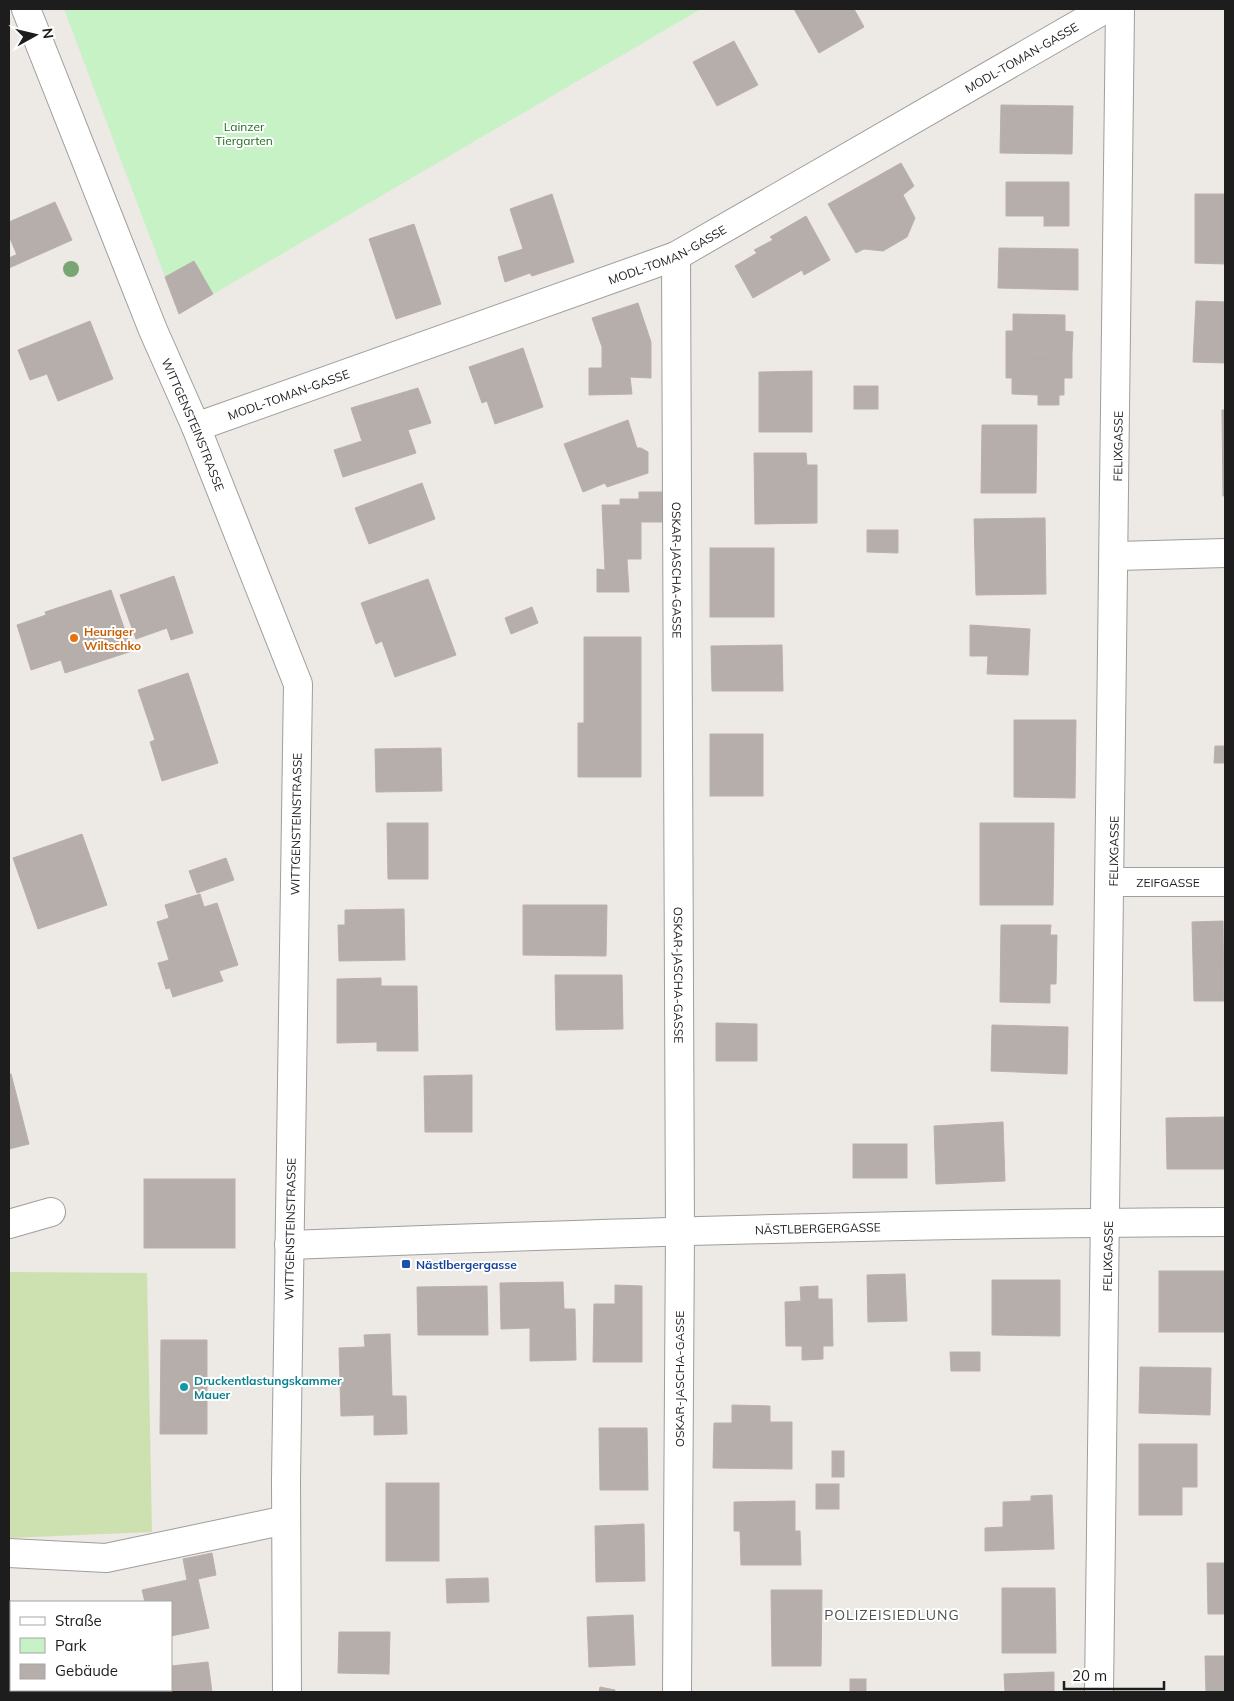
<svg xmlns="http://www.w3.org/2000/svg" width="1234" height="1701" font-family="Mulish,sans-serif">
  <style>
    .grass { fill: #cde1b0 }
    .park { fill: #c7f2c6 }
    .building { fill: #b6aeaa; stroke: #bdafa8 }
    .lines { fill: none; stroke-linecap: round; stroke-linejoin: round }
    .minor-casing { stroke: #9e9e9e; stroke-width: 30 }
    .minor { stroke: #fff; stroke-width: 28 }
    .tree { fill: #79a574 }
    .food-dot { fill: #e8710a; stroke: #fff; stroke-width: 2 }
    .transit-dot { fill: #1a4fb4; stroke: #fff; stroke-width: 2 }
    .culture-dot { fill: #0f9aa8; stroke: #fff; stroke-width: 2 }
    .labels { text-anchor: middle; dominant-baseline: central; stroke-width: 4; stroke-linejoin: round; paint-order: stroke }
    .street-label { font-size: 12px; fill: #1d1d1d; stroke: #fff }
    .park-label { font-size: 12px; fill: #1a6d18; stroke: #fff }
    .food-label { font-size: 12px; font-weight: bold; fill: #c56008; stroke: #fff; text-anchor: start }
    .transit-label { font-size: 12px; font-weight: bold; fill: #164399; stroke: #fff; text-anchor: start }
    .culture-label { font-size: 12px; font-weight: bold; fill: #0d838f; stroke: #fff; text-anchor: start }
    .neighbourhood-label { font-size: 14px; letter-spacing: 1px; fill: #505050; stroke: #fff }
  </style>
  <rect width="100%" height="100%" fill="#ede9e4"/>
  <polygon class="grass" points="9,1272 147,1273 152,1532 9,1538"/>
  <polygon class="park" points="64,9 701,9 179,314"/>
  <g class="building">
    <polygon points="794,9 854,9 864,27 819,53"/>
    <polygon points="734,41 758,85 717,106 693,62"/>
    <polygon points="1001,105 1073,106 1072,154 1000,153"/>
    <polygon points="901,163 914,186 903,195 915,218 907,237 883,251 864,249 856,253 828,204"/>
    <polygon points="1006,182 1069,182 1069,226 1044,226 1044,216 1006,216"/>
    <polygon points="552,194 574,262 532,276 530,273 505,282 498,257 523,249 510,209"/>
    <polygon points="1195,194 1225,194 1225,264 1195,263"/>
    <polygon points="55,202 68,231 17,255 9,236 9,222"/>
    <polygon points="806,216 830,260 804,275 802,270 753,298 735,266 757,253 754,250 773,240 770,237"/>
    <polygon points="414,224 441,304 396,319 369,239"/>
    <polygon points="68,231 72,240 9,268 9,258"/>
    <polygon points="999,248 1078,249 1078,290 998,288"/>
    <polygon points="194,261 213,294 179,314 165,277"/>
    <polygon points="1196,301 1225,302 1225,363 1193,362"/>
    <polygon points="638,303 651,342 651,378 630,377 632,394 589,395 589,368 602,368 602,347 592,318"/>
    <polygon points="1013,314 1065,315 1065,331 1073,332 1072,354 1006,352 1006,331 1013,331"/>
    <polygon points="90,321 113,379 58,401 47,374 30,380 18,350"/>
    <polygon points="523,348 543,407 495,424 487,401 482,403 469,367"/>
    <polygon points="1006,352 1072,354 1072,378 1064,378 1064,395 1059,395 1059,405 1038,405 1038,395 1012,394 1012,378 1006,378"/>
    <polygon points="812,371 812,432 759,432 759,372"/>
    <rect x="854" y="386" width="24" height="23"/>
    <polygon points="418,388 431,423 408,430 416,453 343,477 334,450 362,441 351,408"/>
    <polygon points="1222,410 1225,410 1225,496 1223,496"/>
    <polygon points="628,420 637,448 641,448 648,452 648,473 607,487 605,483 583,492 564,444"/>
    <polygon points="982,425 1037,425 1036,493 981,493"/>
    <polygon points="754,453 806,453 807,465 817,465 817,523 755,524"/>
    <polygon points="422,483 435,519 369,544 355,508"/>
    <polygon points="639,492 662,492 663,522 641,522 641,559 627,559 629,592 597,592 597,569 605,570 602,505 620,505 620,499 639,499"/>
    <polygon points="1045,518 1046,594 976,595 974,519"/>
    <polygon points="867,530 898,530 898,553 867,552"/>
    <rect x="710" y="548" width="64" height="69"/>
    <polygon points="174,576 193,633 171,640 167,628 136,639 120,595"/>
    <polygon points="428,579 456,655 395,677 382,641 376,644 361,603"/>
    <polygon points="111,590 132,651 65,673 61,660 31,670 17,625 46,615 45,612"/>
    <polygon points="532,607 538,623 511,634 505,618"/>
    <polygon points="970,625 1030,629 1028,675 987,674 988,656 970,656"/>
    <polygon points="584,637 641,637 641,777 578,777 578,723 584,723"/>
    <polygon points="782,645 783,691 712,691 711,646"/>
    <polygon points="188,673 218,763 162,781 150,742 155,740 138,690"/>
    <polygon points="1014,720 1076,720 1075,798 1014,797"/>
    <rect x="710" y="734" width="53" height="62"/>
    <polygon points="1215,746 1225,746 1225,763 1214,763"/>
    <polygon points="441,748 442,791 376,792 375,749"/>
    <polygon points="387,823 428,823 428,879 388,879"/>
    <polygon points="980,823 1054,823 1053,905 980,905"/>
    <polygon points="82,834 107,905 38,929 13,858"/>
    <polygon points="226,858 234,880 197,893 189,871"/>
    <polygon points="200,894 204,907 217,903 238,965 219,971 223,981 173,997 170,988 166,989 158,963 169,960 157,922 169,918 165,905"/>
    <polygon points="523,905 607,905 606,956 523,955"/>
    <polygon points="404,909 405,960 339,961 338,925 345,925 345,910"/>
    <polygon points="1223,921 1224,1001 1194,1001 1192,922"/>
    <polygon points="1001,925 1051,925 1050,935 1057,935 1056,984 1050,984 1050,1003 1000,1002"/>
    <polygon points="555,975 622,975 623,1029 556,1030"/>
    <polygon points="381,978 381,986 417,986 418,1051 377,1051 377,1042 337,1043 337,979"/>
    <polygon points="716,1023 757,1024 757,1061 716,1061"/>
    <polygon points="992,1025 1068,1027 1067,1074 991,1071"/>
    <polygon points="9,1074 11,1074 29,1144 9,1149"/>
    <polygon points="472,1075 472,1132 425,1132 424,1076"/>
    <polygon points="1225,1117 1225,1169 1167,1169 1166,1118"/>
    <polygon points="1003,1122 1005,1181 936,1184 934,1126"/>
    <rect x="853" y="1144" width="54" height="34"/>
    <rect x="144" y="1179" width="91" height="69"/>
    <rect x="1159" y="1271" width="66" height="61"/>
    <polygon points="905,1274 907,1321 868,1322 867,1275"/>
    <polygon points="992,1280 1060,1280 1060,1336 992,1335"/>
    <polygon points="563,1282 564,1309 575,1309 576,1360 530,1361 530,1328 501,1329 500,1283"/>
    <polygon points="615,1285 642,1286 642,1362 593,1362 594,1304 615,1304"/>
    <polygon points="487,1286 488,1335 418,1335 417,1287"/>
    <polygon points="818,1286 818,1299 832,1299 833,1346 823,1346 823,1359 802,1360 802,1346 786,1346 785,1302 801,1301 800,1287"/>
    <polygon points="390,1334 392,1396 406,1396 407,1434 374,1435 374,1415 341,1416 339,1348 365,1347 364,1335"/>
    <polygon points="161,1340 207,1340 207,1434 160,1434"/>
    <polygon points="950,1352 980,1352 980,1371 951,1371"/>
    <polygon points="1140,1367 1211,1368 1210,1415 1139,1413"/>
    <polygon points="732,1405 770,1406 770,1422 792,1422 792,1469 713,1468 714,1423 732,1423"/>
    <polygon points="599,1428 647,1428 648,1490 600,1490"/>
    <polygon points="1139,1444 1197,1444 1197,1487 1182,1487 1182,1515 1139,1515"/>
    <rect x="832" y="1451" width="12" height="26"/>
    <rect x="386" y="1483" width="53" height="78"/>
    <rect x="816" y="1484" width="23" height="25"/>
    <polygon points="1052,1495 1054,1549 985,1551 985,1528 1003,1527 1003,1502 1031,1501 1031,1496"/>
    <polygon points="795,1501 795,1531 800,1531 801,1565 741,1565 740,1531 734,1531 734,1502"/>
    <polygon points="644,1524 645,1581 596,1582 595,1526"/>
    <polygon points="212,1553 216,1575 198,1579 209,1628 171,1636 171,1602 145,1602 142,1590 187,1580 183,1559"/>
    <polygon points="1207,1563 1225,1563 1225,1614 1208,1614"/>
    <polygon points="488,1578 489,1602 447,1603 446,1579"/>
    <polygon points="1002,1588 1055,1588 1056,1653 1002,1653"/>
    <polygon points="771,1590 822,1590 821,1666 772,1666"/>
    <polygon points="633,1615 635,1665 589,1667 587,1617"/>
    <polygon points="339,1632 390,1632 389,1674 338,1673"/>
    <polygon points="1205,1656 1225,1656 1225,1692 1206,1692"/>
    <polygon points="208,1662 212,1692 130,1692 129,1690 171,1690 171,1666"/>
    <polygon points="1054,1672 1054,1692 1005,1692 1004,1674"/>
    <rect x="850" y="1679" width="16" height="13"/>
    <polygon points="600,1687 615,1690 615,1692 599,1692"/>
  </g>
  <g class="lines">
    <g class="minor-casing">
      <g id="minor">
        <path id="s1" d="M26 9 153 330 196 427 298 684 286 1480 287 1692"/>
        <path id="s2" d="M676 256 680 1232 677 1692"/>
        <path id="s3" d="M196 427 676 256 1105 9"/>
        <polyline points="1118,556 1225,553"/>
        <path id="s4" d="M1112 882H1225"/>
        <polyline points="9,1224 51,1212"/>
        <path id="s5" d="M289 1245C601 1233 913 1223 1225 1222"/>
        <polyline points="9,1553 106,1558 286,1520"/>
        <path id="s6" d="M1099 1692C1111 1131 1118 570 1120 9"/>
      </g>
    </g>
    <use href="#minor" class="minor"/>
  </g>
  <circle class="tree" cx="71" cy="269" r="8"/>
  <circle class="food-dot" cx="74" cy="638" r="5"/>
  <rect class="transit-dot" x="401" y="1259" width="10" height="10" rx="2.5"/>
  <circle class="culture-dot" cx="184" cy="1387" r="5"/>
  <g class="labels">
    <g class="street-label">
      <text stroke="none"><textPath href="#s3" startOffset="908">MODL-TOMAN-GASSE</textPath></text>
      <text stroke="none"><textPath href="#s3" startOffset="502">MODL-TOMAN-GASSE</textPath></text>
      <text stroke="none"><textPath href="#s3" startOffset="98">MODL-TOMAN-GASSE</textPath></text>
      <text stroke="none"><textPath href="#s1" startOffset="448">WITTGENSTEINSTRASSE</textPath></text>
      <text stroke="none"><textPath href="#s6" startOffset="1246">FELIXGASSE</textPath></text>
      <text stroke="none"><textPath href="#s2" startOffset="314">OSKAR-JASCHA-GASSE</textPath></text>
      <text transform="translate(296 824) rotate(-89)">WITTGENSTEINSTRASSE</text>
      <text stroke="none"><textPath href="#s6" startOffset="841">FELIXGASSE</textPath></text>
      <text stroke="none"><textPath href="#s4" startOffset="56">ZEIFGASSE</textPath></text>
      <text stroke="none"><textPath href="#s2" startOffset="719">OSKAR-JASCHA-GASSE</textPath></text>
      <text transform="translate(290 1229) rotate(-89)">WITTGENSTEINSTRASSE</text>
      <text stroke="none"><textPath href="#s5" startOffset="529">NÄSTLBERGERGASSE</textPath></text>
      <text stroke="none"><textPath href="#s6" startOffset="436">FELIXGASSE</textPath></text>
      <text transform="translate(679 1379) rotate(-90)">OSKAR-JASCHA-GASSE</text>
    </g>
    <g class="park-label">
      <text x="244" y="126">Lainzer<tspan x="244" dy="14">Tiergarten</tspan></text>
    </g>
    <g class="food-label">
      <text x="84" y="631">Heuriger<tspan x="84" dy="14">Wiltschko</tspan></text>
    </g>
    <g class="transit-label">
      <text x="416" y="1264">Nästlbergergasse</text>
    </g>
    <g class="culture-label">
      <text x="194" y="1380">Druckentlastungskammer<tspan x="194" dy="14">Mauer</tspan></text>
    </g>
    <g class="neighbourhood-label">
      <text x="892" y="1615">POLIZEISIEDLUNG</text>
    </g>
  </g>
  <rect width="1234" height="1701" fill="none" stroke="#1d1d1d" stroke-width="20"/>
  <rect x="10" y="1601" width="162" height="90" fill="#ffffff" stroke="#a5a5a5"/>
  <rect x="20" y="1617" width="25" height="8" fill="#ffffff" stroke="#a5a5a5"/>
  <text x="55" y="1626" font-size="15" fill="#1d1d1d">Straße</text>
  <rect x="20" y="1638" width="25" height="15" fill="#c7f2c6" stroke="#a5a5a5"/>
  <text x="55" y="1651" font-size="15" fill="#1d1d1d">Park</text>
  <rect x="20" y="1664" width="25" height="15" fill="#b6aeaa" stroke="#a5a5a5"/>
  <text x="55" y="1676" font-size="15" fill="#1d1d1d">Gebäude</text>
  <g transform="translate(35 35) rotate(82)" stroke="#ffffff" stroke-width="4" paint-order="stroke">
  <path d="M0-4L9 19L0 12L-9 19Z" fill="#1d1d1d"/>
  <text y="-8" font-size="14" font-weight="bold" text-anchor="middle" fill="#1d1d1d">N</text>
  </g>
  <path d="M1064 1681v8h100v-8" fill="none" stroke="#1d1d1d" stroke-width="2.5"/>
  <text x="1072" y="1681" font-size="15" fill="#1d1d1d" stroke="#ffffff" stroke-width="4" paint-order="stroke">20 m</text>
</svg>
